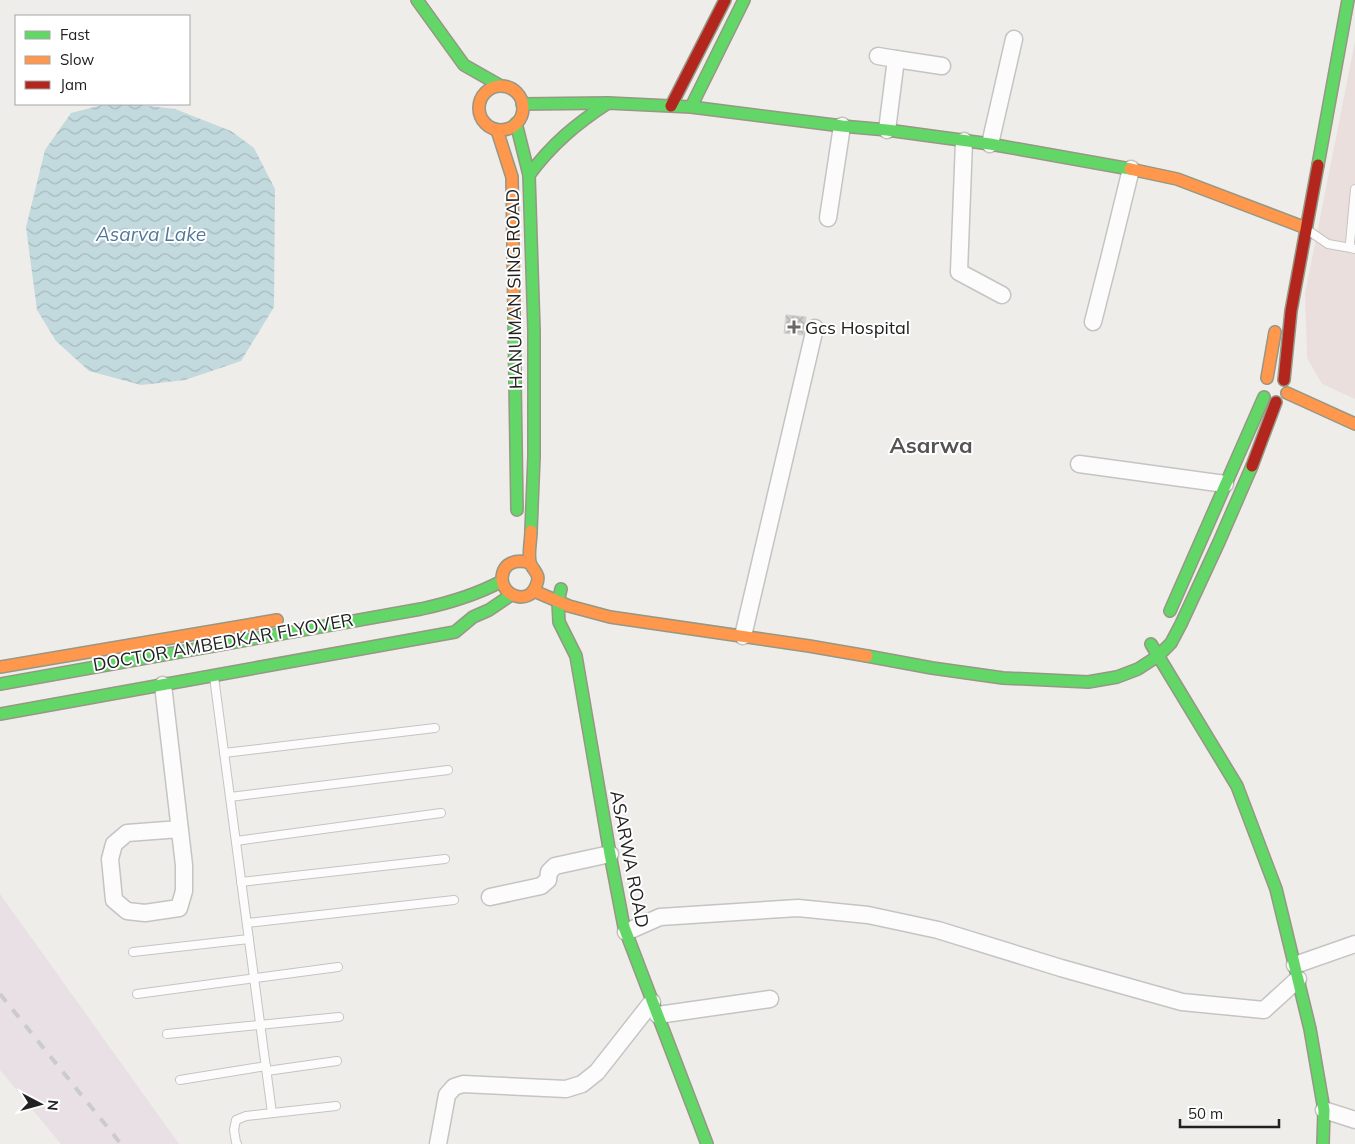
<svg xmlns="http://www.w3.org/2000/svg" width="1355" height="1144" font-family="Mulish,sans-serif">
  <style>
    .commercial { fill: #ebdfde }
    .railway { fill: #e8e0e4 }
    .water { fill: url(#water-waves) }
    .building { fill: url(#building-cross-hatch); stroke: #d2cfcc }
    .lines { fill: none; stroke-linecap: round; stroke-linejoin: round }
    .lane-casing { stroke: #c5c4c2; stroke-width: 10 }
    .street-casing { stroke: #c5c4c2; stroke-width: 19 }
    .fast-casing { stroke: #969784; stroke-width: 14 }
    .slow-casing { stroke: #969784; stroke-width: 14 }
    .jam-casing { stroke: #969784; stroke-width: 14 }
    .lane { stroke: #fdfcfc; stroke-width: 8 }
    .street { stroke: #fdfcfc; stroke-width: 16 }
    .fast { stroke: #63d668; stroke-width: 11 }
    .slow { stroke: #ff974d; stroke-width: 11 }
    .jam { stroke: #b3261e; stroke-width: 11 }
    .rail { stroke: #cbcbcb; stroke-width: 4; stroke-dasharray: 10 10; stroke-linecap: butt }
    .poi-dot { fill: #696867; stroke: #fff; stroke-width: 2 }
    .labels { text-anchor: middle; dominant-baseline: central; stroke-width: 4; stroke-linejoin: round; paint-order: stroke }
    .street-label { font-size: 18px; fill: #212121; stroke: #fff }
    .poi-label { font-size: 18px; fill: #212121; stroke: #fff; text-anchor: start }
    .water-label { font-size: 19px; font-style: italic; fill: #517798; stroke: #fff }
    .district-label { font-size: 22px; font-weight: bold; fill: #545454; stroke: #fff }
  </style>
  <defs>
    <pattern id="water-waves" width="16" height="10" patternUnits="userSpaceOnUse" patternTransform="scale(1.25)"><rect width="16" height="10" fill="#c2d9de"/><path d="M0 5q4-4 8 0t8 0" fill="none" stroke="#a6babe"/></pattern>
    <pattern id="building-cross-hatch" width="8" height="8" patternUnits="userSpaceOnUse" patternTransform="scale(1.25)"><rect width="8" height="8" fill="#d0cecc"/><path d="M0 0l8 8M0 8l8-8" fill="none" stroke="#b2b1af"/></pattern>
  </defs>
  <rect width="100%" height="100%" fill="#efedea"/>
  <polygon class="commercial" points="1355,41 1355,399 1322,384 1307,358 1305,294"/>
  <polygon class="railway" points="0,894 179,1144 61,1144 0,1070"/>
  <polygon class="water" points="106,104 132,104 175,109 231,131 254,148 275,189 274,307 241,361 185,380 141,385 89,371 56,341 37,310 26,227 45,150 71,113"/>
  <polygon class="building" points="786,315 806,317 803,335 784,333"/>
  <g class="lines">
    <g class="lane-casing">
      <g id="lane">
        <polyline points="1355,189 1350,243 1351,248 1355,249"/>
        <polyline points="1309,231 1328,244 1351,248"/>
        <polyline points="214,677 272,1113"/>
        <polyline points="224,753 435,728"/>
        <polyline points="230,797 448,770"/>
        <polyline points="236,841 441,813"/>
        <polyline points="241,882 445,859"/>
        <polyline points="247,923 454,900"/>
        <polyline points="133,952 249,939"/>
        <polyline points="137,994 338,967"/>
        <polyline points="167,1034 339,1017"/>
        <polyline points="267,1071 337,1061"/>
        <polyline points="180,1080 266,1066"/>
        <polyline points="237,1144 236,1142 234,1130 236,1120 246,1116 336,1106"/>
      </g>
    </g>
    <g class="street-casing">
      <g id="street">
        <polyline points="878,56 896,59"/>
        <polyline points="887,130 896,59 942,66"/>
        <polyline points="964,141 959,272 1002,295"/>
        <polyline points="990,144 1014,39"/>
        <polyline points="828,218 842,126"/>
        <polyline points="1093,322 1110,255 1131,169"/>
        <polyline points="1079,464 1225,484"/>
        <polyline points="743,636 815,328"/>
        <polyline points="163,685 184,865 184,891 179,908 145,913 127,911 114,900 110,859 114,844 127,833 180,829"/>
        <polyline points="490,897 541,886 548,880 549,872 555,866 610,854"/>
        <polyline points="626,932 660,917 798,908 868,915 938,930 1061,968 1182,1002 1264,1010 1298,979"/>
        <polyline points="1295,965 1355,944"/>
        <polyline points="658,1015 770,999"/>
        <polyline points="1324,1110 1355,1120"/>
        <polyline points="438,1144 447,1095 454,1087 463,1084 566,1089 582,1084 597,1072 652,1002"/>
      </g>
    </g>
    <g class="fast-casing">
      <g id="fast">
        <polyline points="417,0 464,65 501,86"/>
        <polyline points="522,104 608,103 691,107 842,126 887,130 990,144 1130,169"/>
        <polyline points="691,107 744,0"/>
        <polyline points="516,123 529,175 534,331 534,456 531,531"/>
        <polyline points="1318,165 1348,0"/>
        <path d="M529 175C552 144 576 124 608 103"/>
        <polyline points="514,315 517,510"/>
        <polyline points="561,589 558,602 559,622 576,656 610,854 624,927 707,1144"/>
        <polyline points="1170,611 1264,397"/>
        <polyline points="1151,644 1237,786 1276,889 1310,1029 1324,1110 1323,1144"/>
        <polyline points="867,656 932,668 1003,678 1088,682 1117,677 1138,669 1158,656 1171,643 1181,624 1219,542 1252,466"/>
        <path d="M0 684 421 609C449 603 476 595 502 581"/>
        <polyline points="0,714 455,632 473,617 489,610 511,595"/>
      </g>
    </g>
    <g class="slow-casing">
      <g id="slow">
        <circle cx="501" cy="108" r="22"/>
        <polyline points="497,130 512,177 514,315"/>
        <polyline points="1130,169 1177,179 1306,228"/>
        <polyline points="1267,378 1275,332"/>
        <polyline points="1287,393 1355,424"/>
        <path d="M530 563C517 559 503 562 502 578 502 597 529 605 536 586 542 573 532 571 530 562 528 553 531 540 531 531"/>
        <polyline points="534,591 569,606 610,617 809,646 867,656"/>
        <polyline points="0,667 277,620"/>
      </g>
    </g>
    <g class="jam-casing">
      <g id="jam">
        <polyline points="671,106 725,0"/>
        <polyline points="1284,380 1291,311 1318,165"/>
        <polyline points="1252,466 1276,402"/>
      </g>
    </g>
    <use href="#lane" class="lane"/>
    <use href="#street" class="street"/>
    <use href="#fast" class="fast"/>
    <use href="#slow" class="slow"/>
    <use href="#jam" class="jam"/>
    <polyline class="rail" points="0,994 121,1144"/>
  </g>
  <path class="poi-dot" d="M791.5 319.5h5v5h5v5h-5v5h-5v-5h-5v-5h5z"/>
  <g class="labels">
    <g class="street-label">
      <text transform="translate(514 289) rotate(-91)">HANUMAN SING ROAD</text>
      <text transform="translate(223 642) rotate(-10)">DOCTOR AMBEDKAR FLYOVER</text>
      <text transform="translate(630 859) rotate(79)">ASARWA ROAD</text>
    </g>
    <g class="poi-label">
      <text x="805" y="327">Gcs Hospital</text>
    </g>
    <g class="water-label">
      <text x="151" y="234">Asarva Lake</text>
    </g>
    <g class="district-label">
      <text x="931" y="445">Asarwa</text>
    </g>
  </g>
  <rect x="15" y="15" width="175" height="90" fill="#ffffff" stroke="#a6a6a6"/>
  <rect x="25" y="31" width="25" height="8" fill="#63d668" stroke="#a6a6a6"/>
  <text x="60" y="40" font-size="15" fill="#212121">Fast</text>
  <rect x="25" y="56" width="25" height="8" fill="#ff974d" stroke="#a6a6a6"/>
  <text x="60" y="65" font-size="15" fill="#212121">Slow</text>
  <rect x="25" y="81" width="25" height="8" fill="#b3261e" stroke="#a6a6a6"/>
  <text x="60" y="90" font-size="15" fill="#212121">Jam</text>
  <g transform="translate(40 1104) rotate(96)" stroke="#ffffff" stroke-width="4" paint-order="stroke">
  <path d="M0-4L9 19L0 12L-9 19Z" fill="#212121"/>
  <text y="-8" font-size="14" font-weight="bold" text-anchor="middle" fill="#212121">N</text>
  </g>
  <path d="M1180 1119v8h99v-8" fill="none" stroke="#212121" stroke-width="2.5"/>
  <text x="1188" y="1119" font-size="15" fill="#212121" stroke="#ffffff" stroke-width="4" paint-order="stroke">50 m</text>
</svg>
